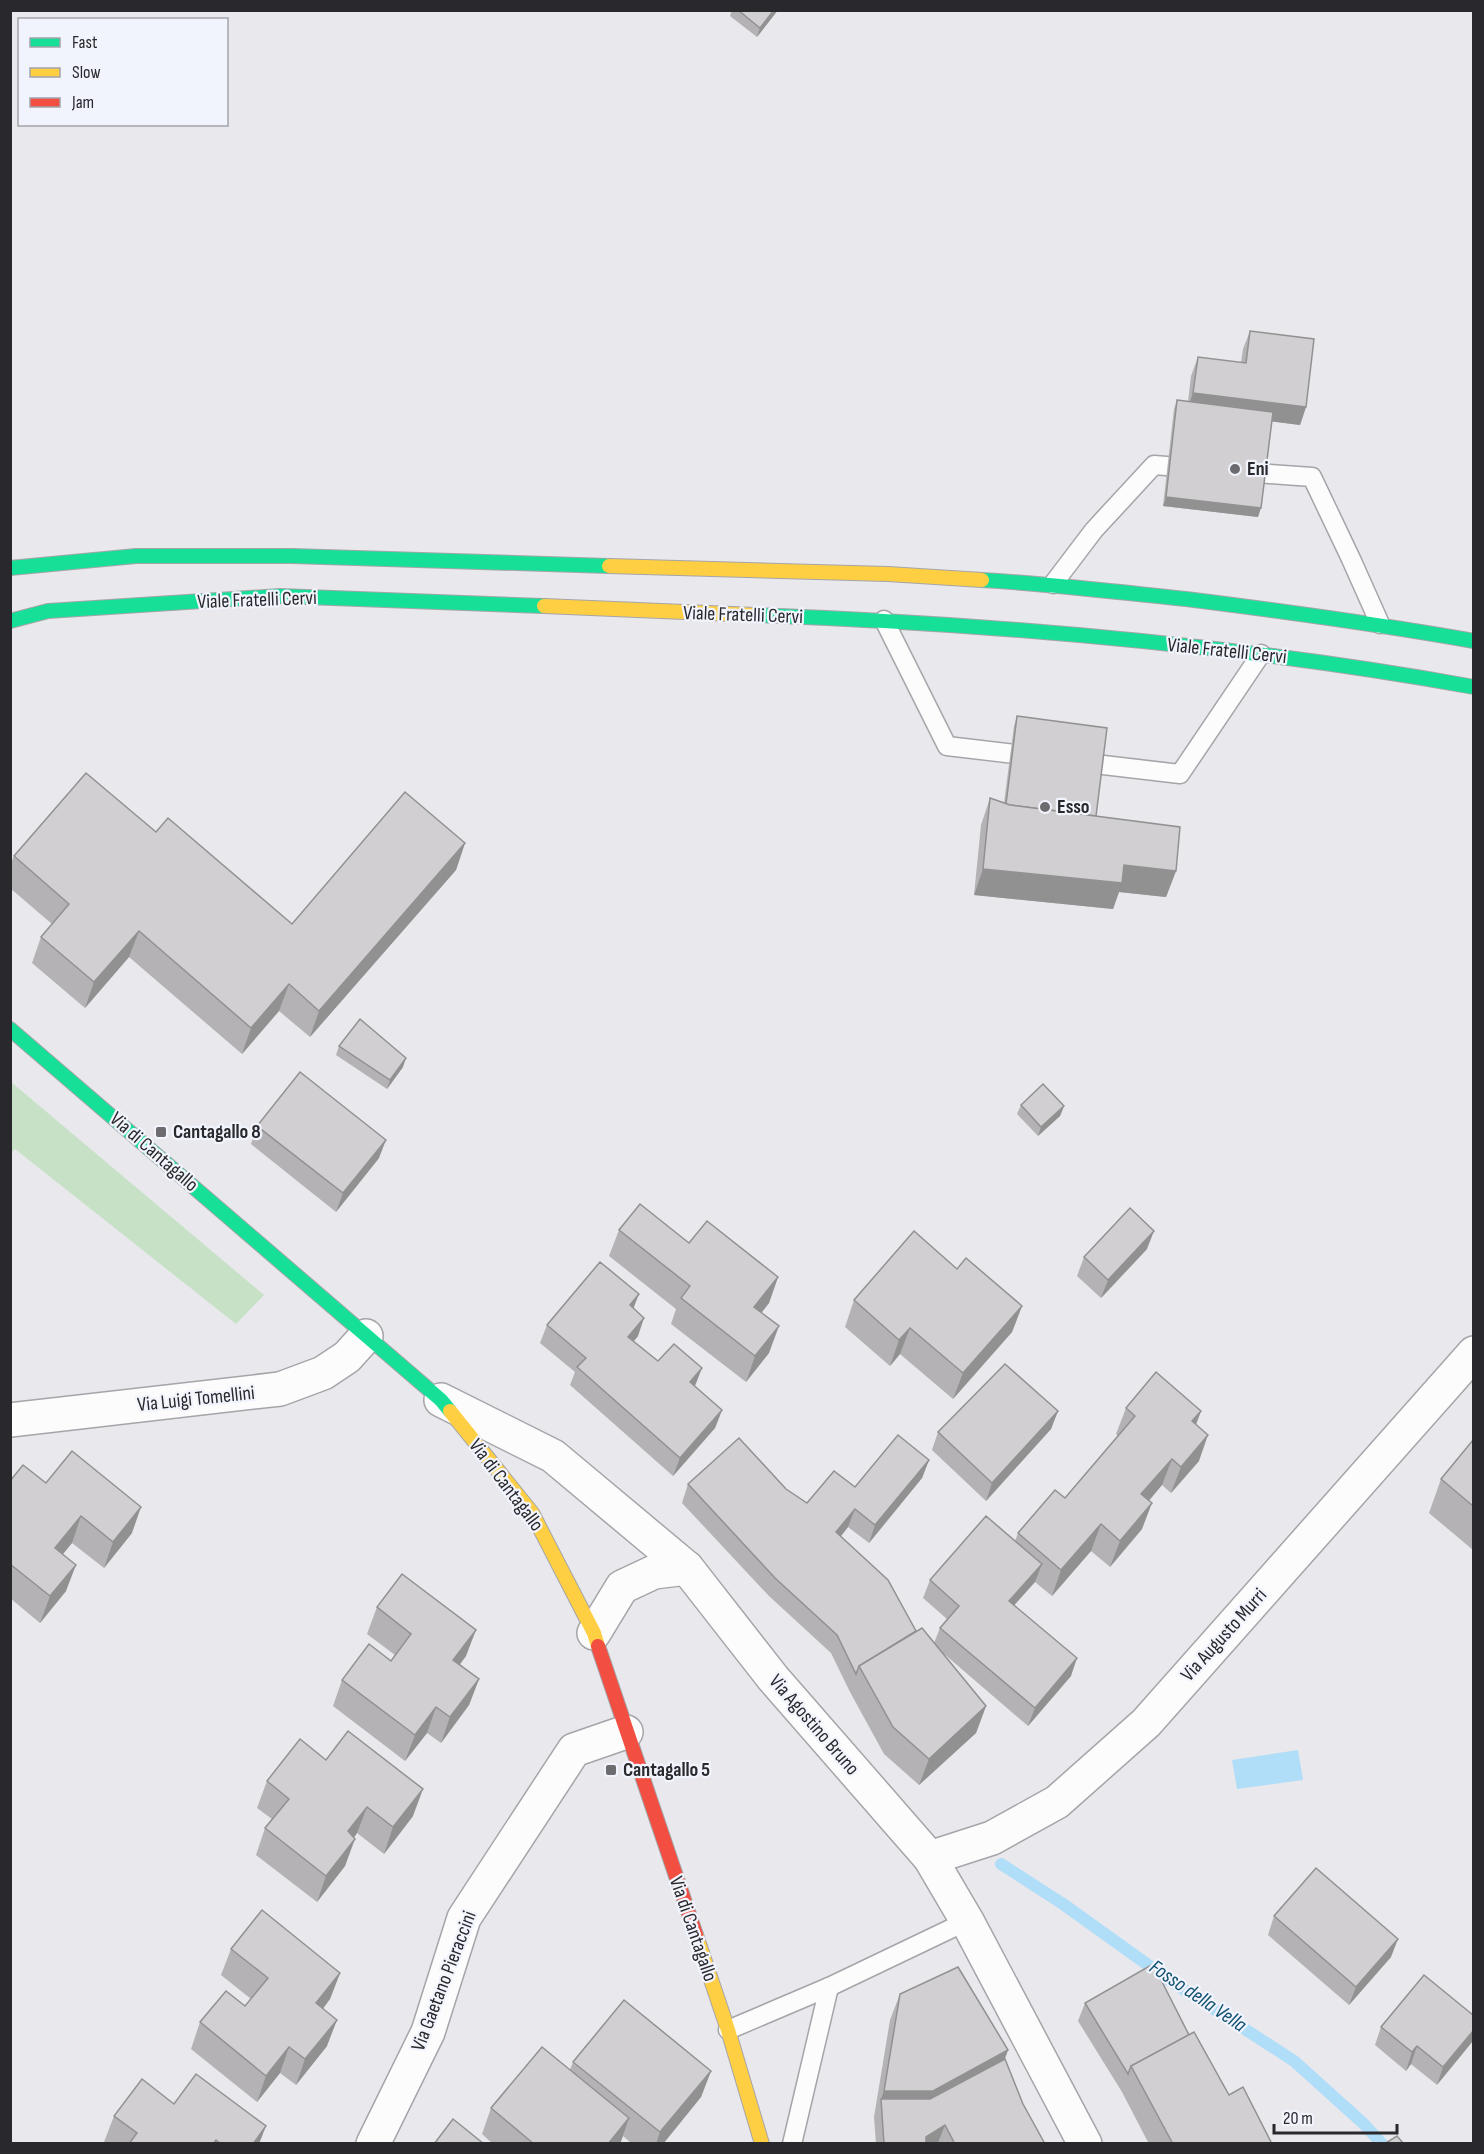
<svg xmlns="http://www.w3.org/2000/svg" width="1484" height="2154" font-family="'Sofia Sans Condensed',sans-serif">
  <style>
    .green { fill: #c7e1c6 }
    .water { fill: #b0ddf8 }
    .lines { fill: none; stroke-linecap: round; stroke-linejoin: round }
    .stream { stroke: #b0ddf8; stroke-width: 12 }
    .lane-casing { stroke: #a5a5a9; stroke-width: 21 }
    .street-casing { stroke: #a5a5a9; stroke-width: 36 }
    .fast-casing { stroke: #a5a5a9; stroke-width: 16 }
    .slow-casing { stroke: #a5a5a9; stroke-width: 16 }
    .jam-casing { stroke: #a5a5a9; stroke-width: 16 }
    .lane { stroke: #fcfcfc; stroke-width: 18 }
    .street { stroke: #fcfcfc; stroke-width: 33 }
    .fast { stroke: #16e098; stroke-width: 14 }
    .slow { stroke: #ffcf43; stroke-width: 14 }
    .jam { stroke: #f24e42; stroke-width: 14 }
    .wall { fill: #b4b2b4 }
    .shaded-wall { fill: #929192 }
    .building { fill: #d1cfd1; stroke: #929192; stroke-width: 1.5 }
    .poi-dot { fill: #6c6c70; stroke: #f2f4fd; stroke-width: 2 }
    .labels { text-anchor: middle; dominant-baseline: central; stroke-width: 4.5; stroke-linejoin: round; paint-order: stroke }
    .poi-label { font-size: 20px; font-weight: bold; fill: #29292d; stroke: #f2f4fd; text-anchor: start }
    .street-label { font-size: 20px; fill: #29292d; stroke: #f2f4fd }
    .water-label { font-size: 21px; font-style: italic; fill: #125271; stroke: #f2f4fd }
  </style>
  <rect width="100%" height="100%" fill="#e8e8ed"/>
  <polygon class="green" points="10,1082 11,1082 264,1295 236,1324 15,1149 11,1153"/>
  <polygon class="water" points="1298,1750 1303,1780 1237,1789 1232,1760"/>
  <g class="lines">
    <polyline class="stream" points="1001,1864 1063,1904 1169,1980 1294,2061 1364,2124 1382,2144"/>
    <g class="lane-casing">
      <g id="lane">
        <polyline points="1243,472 1312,477 1351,559 1380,624"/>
        <polyline points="1053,584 1094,530 1154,465 1191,468"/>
        <polyline points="884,620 947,746 1032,756"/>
        <polyline points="1078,762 1180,774 1261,654"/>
        <polyline points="728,2030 829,1987 967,1921"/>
        <polyline points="792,2144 829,1987"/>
      </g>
    </g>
    <g class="street-casing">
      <g id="street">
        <polyline points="441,1400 553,1456 687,1568 773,1678 930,1858 967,1921 1085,2144"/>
        <polyline points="10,1420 280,1389 323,1373 347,1357 366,1336"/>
        <polyline points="594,1633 622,1587 654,1572 687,1568"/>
        <polyline points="930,1858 992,1838 1057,1802 1146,1723 1474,1353"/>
        <polyline points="373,2144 428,2032 464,1918 574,1750 626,1732"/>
      </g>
    </g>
    <g class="fast-casing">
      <g id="fast">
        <polyline points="10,568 136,556 292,556 609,566"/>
        <path d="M982 580C1050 584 1118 592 1186 599 1282 611 1378 624 1474 641"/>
        <path d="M755 615C996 624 1237 644 1474 687"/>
        <polyline points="10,621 48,611 280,596 544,606"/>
        <polyline points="10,1029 441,1400 450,1411"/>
      </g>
    </g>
    <g class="slow-casing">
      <g id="slow">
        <polyline points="609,566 888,574 982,580"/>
        <polyline points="544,606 755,615"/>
        <polyline points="450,1411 532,1513 594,1633 598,1646"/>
        <polyline points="696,1935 728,2030 762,2144"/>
      </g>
    </g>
    <g class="jam-casing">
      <polyline id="jam" points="598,1646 696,1935"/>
    </g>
    <use href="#lane" class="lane"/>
    <use href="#street" class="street"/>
    <use href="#fast" class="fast"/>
    <use href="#slow" class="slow"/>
    <use href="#jam" class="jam"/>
  </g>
  <g class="wall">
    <polygon points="732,10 778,10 757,37 730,16"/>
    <polygon points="1250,331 1306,407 1300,425 1271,421 1258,517 1163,506 1174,409 1177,400 1188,402 1191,376 1198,357 1241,363 1243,349"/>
    <polygon points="1017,716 1096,816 1176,871 1166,897 1119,892 1113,909 974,895 981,825 990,798 1004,803 1014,726"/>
    <polygon points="156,832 292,924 465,843 456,870 310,1037 279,1011 242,1054 129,957 85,1008 32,963 41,937 52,924 10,888 10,865 14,856"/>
    <polygon points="339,1046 403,1067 387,1089 336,1055"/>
    <polygon points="1021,1105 1064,1106 1060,1116 1038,1136 1017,1114"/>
    <polygon points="257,1126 379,1158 336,1212 251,1144"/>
    <polygon points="619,1230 778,1277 769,1303 761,1313 769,1353 746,1382 671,1324 676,1309 609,1256"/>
    <polygon points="1147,1249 1101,1298 1077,1276 1084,1257"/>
    <polygon points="957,1269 1022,1306 1012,1332 953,1399 900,1354 890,1366 845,1327 854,1300"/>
    <polygon points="634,1308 638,1336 634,1341 658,1361 695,1386 722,1410 715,1428 673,1476 570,1385 575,1372 540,1343 547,1325"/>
    <polygon points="1126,1408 1201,1411 1196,1425 1199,1461 1171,1493 1162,1485 1149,1501 1142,1529 1110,1567 1091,1551 1052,1596 1035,1582 1014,1605 1071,1676 1028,1726 943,1653 986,1706 976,1733 919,1785 884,1754 850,1692 831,1653 769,1596 682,1503 688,1484 786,1489 807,1503 929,1460 922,1478 869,1543 848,1527 841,1536 916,1631 934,1643 940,1628 947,1619 923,1598 930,1580 1015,1541 1018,1533 1065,1498 1118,1436 1116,1434"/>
    <polygon points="1058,1411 1051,1429 986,1501 932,1450 938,1432"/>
    <polygon points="1473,1440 1473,1550 1429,1513 1441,1479"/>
    <polygon points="10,1481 46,1483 132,1533 104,1568 72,1543 62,1554 66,1591 40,1623 10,1598"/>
    <polygon points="377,1607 466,1656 460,1664 479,1679 469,1705 441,1743 427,1733 405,1761 333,1706 342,1680 391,1661 395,1655 367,1634"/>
    <polygon points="326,1760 413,1816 384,1854 357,1833 354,1838 345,1866 317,1902 256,1855 265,1828 272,1819 257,1808 267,1781"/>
    <polygon points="1274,1916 1391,1957 1349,2005 1268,1935"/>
    <polygon points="231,1949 340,1973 330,1999 323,2009 327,2046 296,2085 280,2073 257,2102 191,2049 200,2022 245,2006 251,1999 221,1975"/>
    <polygon points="900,1994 1008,2050 1005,2059 1023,2104 1045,2144 939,2144 938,2143 937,2144 876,2144 874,2117 890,2020"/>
    <polygon points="1085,2003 1189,2035 1229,2095 1272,2144 1149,2144 1122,2092 1078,2021"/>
    <polygon points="1473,2015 1437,2085 1411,2064 1406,2071 1375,2045 1381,2027"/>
    <polygon points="573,2062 711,2071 701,2097 663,2144 632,2144 623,2136 620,2144 493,2144 482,2134 491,2108 570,2070"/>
    <polygon points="174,2104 259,2144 106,2144 104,2142 114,2116"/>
  </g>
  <g class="shaded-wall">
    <polygon points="774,10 778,10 757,37 760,28"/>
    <polygon points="1193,393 1306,407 1300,425 1187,411"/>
    <polygon points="1166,497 1261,508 1258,517 1163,506"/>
    <polygon points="465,843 456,870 310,1037 319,1011"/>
    <polygon points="1124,865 1176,871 1166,897 1119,892 1113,909 974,895 983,869"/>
    <polygon points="139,931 129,957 85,1008 94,982"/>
    <polygon points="289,984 279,1011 242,1054 251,1028"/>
    <polygon points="406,1058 403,1067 387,1089 390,1080"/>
    <polygon points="1064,1106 1060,1116 1038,1136 1041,1127"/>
    <polygon points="386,1140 379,1158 336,1212 343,1193"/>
    <polygon points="1154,1231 1147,1249 1101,1298 1108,1280"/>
    <polygon points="778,1277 769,1303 745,1334 754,1307"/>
    <polygon points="639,1294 632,1312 630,1305"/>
    <polygon points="1022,1306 1012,1332 953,1399 963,1373"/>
    <polygon points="644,1318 638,1336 622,1355 628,1337"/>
    <polygon points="779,1326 769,1353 746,1382 755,1356"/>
    <polygon points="910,1328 900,1354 890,1366 899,1340"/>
    <polygon points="702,1368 695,1386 690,1382"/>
    <polygon points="722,1410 715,1428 673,1476 680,1458"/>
    <polygon points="1058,1411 1051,1429 986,1501 992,1483"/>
    <polygon points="1201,1411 1191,1437 1192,1421"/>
    <polygon points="1208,1435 1199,1461 1171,1493 1181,1467"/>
    <polygon points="1172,1459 1162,1485 1132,1520 1141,1494"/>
    <polygon points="929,1460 922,1478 869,1543 875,1525"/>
    <polygon points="1152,1503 1142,1529 1110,1567 1120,1541"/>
    <polygon points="141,1507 132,1533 104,1568 113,1542"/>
    <polygon points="855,1509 848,1527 830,1550 836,1532"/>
    <polygon points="81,1516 72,1543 46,1575 55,1548"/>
    <polygon points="1101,1524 1091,1551 1052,1596 1061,1570"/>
    <polygon points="1042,1564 1035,1582 1002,1619 1009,1601"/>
    <polygon points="76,1565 66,1591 40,1623 50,1596"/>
    <polygon points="476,1630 466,1656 444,1686 453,1660"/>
    <polygon points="1077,1658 1071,1676 1028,1726 1035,1708"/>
    <polygon points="479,1679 469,1705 441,1743 450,1717"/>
    <polygon points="986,1706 976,1733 919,1785 929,1759"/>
    <polygon points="436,1707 427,1733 405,1761 415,1735"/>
    <polygon points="423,1789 413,1816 384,1854 393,1827"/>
    <polygon points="367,1807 357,1833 338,1858 348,1831"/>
    <polygon points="355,1839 345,1866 317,1902 326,1876"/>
    <polygon points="1398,1939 1391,1957 1349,2005 1356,1987"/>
    <polygon points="340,1973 330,1999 307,2029 316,2003"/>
    <polygon points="337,2020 327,2046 296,2085 305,2059"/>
    <polygon points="1473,2031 1473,2041 1437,2085 1443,2067"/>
    <polygon points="1417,2046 1411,2064 1406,2071 1412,2052"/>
    <polygon points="289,2047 280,2073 257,2102 266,2076"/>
    <polygon points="1008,2050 998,2077 924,2117 881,2099 884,2091"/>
    <polygon points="711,2071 701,2097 663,2144 656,2144 660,2132"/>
    <polygon points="629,2118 620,2144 608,2144"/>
    <polygon points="945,2125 938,2143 937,2144 923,2144 926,2137"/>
    <polygon points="266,2126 259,2144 253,2144"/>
  </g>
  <g class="building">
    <polygon points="738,10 774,10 760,28"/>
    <polygon points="1250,331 1314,339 1306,407 1193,393 1198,357 1246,363"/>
    <polygon points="1177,400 1273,412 1261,508 1166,497"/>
    <polygon points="1017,716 1107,728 1096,816 1010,805 1006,804"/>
    <polygon points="86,773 156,832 168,818 292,924 405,792 465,843 319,1011 289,984 251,1028 139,931 94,982 41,937 69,904 14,856"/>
    <polygon points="990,798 1010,805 1180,827 1176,871 1124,865 1122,883 983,869"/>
    <polygon points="360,1019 406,1058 390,1080 339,1046"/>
    <polygon points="300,1072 386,1140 343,1193 257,1126"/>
    <polygon points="1043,1084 1064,1106 1041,1127 1021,1105"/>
    <polygon points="640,1204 689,1243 707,1221 778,1277 754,1307 779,1326 755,1356 681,1298 690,1286 619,1230"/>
    <polygon points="1130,1208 1154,1231 1108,1280 1084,1257"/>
    <polygon points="914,1231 957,1269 966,1258 1022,1306 963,1373 910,1328 899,1340 854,1300"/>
    <polygon points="600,1262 639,1294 630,1305 644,1318 628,1337 658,1361 674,1344 702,1368 690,1382 722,1410 680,1458 577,1367 586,1358 547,1325"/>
    <polygon points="1005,1364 1058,1411 992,1483 938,1432"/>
    <polygon points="1156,1372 1201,1411 1192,1421 1208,1435 1181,1467 1172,1459 1141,1494 1152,1503 1120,1541 1101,1524 1061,1570 1018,1533 1055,1490 1065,1498 1135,1416 1126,1408"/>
    <polygon points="898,1435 929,1460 875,1525 855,1509 836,1532 888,1580 916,1631 859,1666 856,1674 837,1635 775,1578 688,1484 739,1438 786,1489 807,1503 834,1471 855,1487"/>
    <polygon points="1473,1440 1473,1506 1441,1479"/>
    <polygon points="72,1451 141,1507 113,1542 81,1516 55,1548 76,1565 50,1596 10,1564 10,1481 23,1465 46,1483"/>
    <polygon points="986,1516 1042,1564 1009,1601 1077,1658 1035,1708 940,1628 959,1606 930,1580"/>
    <polygon points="402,1574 476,1630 453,1660 479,1679 450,1717 436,1707 415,1735 342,1680 369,1644 391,1661 411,1634 377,1607"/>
    <polygon points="922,1628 986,1706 929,1759 893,1727 859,1666"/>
    <polygon points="348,1731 423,1789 393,1827 367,1807 348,1831 355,1839 326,1876 265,1828 289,1799 267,1781 300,1739 326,1760"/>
    <polygon points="1316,1868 1398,1939 1356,1987 1274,1916"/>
    <polygon points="262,1910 340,1973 316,2003 337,2020 305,2059 289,2047 266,2076 200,2022 226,1991 245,2006 268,1978 231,1949"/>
    <polygon points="1153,1964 1189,2035 1131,2066 1128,2074 1085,2003"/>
    <polygon points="958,1967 1008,2050 933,2091 884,2091 900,1994"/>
    <polygon points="1424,1975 1473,2015 1473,2031 1443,2067 1417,2046 1412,2052 1381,2027"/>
    <polygon points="624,2000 711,2071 660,2132 573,2062"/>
    <polygon points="1194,2032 1229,2095 1243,2087 1272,2144 1173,2144 1131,2066"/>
    <polygon points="542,2047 629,2118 608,2144 534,2144 491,2108"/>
    <polygon points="1005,2059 1023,2104 1045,2144 955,2144 945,2125 926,2137 926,2144 884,2144 881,2099 930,2099"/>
    <polygon points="196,2074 266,2126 253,2144 221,2144 216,2140 213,2144 129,2144 137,2133 114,2116 142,2079 174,2104"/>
    <polygon points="453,2119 484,2144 434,2144"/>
    <polygon points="1397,2136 1404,2144 1384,2144"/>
  </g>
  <g class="poi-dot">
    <circle cx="1235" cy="469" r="6"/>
    <circle cx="1045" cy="807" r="6"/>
    <rect x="155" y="1126" width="12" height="12" rx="3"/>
    <rect x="605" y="1764" width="12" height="12" rx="3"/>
  </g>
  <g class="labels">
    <g class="poi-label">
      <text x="1247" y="469">Eni</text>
      <text x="1057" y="807">Esso</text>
      <text x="173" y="1132">Cantagallo 8</text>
      <text x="623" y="1770">Cantagallo 5</text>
    </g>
    <g class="street-label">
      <text transform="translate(257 600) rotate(-2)">Viale Fratelli Cervi</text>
      <text transform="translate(743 615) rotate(2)">Viale Fratelli Cervi</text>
      <text transform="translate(1227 651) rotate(6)">Viale Fratelli Cervi</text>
      <text transform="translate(154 1152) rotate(41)">Via di Cantagallo</text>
      <text transform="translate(196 1399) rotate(-6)">Via Luigi Tomellini</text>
      <text transform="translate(506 1485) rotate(53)">Via di Cantagallo</text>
      <text transform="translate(1224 1635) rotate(-48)">Via Augusto Murri</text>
      <text transform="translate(814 1725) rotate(49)">Via Agostino Bruno</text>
      <text transform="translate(693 1929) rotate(71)">Via di Cantagallo</text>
      <text transform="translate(444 1981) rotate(-69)">Via Gaetano Pieraccini</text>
    </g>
    <g class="water-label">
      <text transform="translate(1198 1996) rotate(34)">Fosso della Vella</text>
    </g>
  </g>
  <rect width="1484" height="2154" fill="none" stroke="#29292d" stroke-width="24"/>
  <rect x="18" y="18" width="210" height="108" fill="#f2f4fd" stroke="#a2a3aa" stroke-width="1.5"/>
  <rect x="30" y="38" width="30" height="9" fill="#16e098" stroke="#a2a3aa" stroke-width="1.5"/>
  <text x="72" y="48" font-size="18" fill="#29292d">Fast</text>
  <rect x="30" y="68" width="30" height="9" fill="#ffcf43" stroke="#a2a3aa" stroke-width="1.5"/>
  <text x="72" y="78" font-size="18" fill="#29292d">Slow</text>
  <rect x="30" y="98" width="30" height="9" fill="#f24e42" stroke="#a2a3aa" stroke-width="1.5"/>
  <text x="72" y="108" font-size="18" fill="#29292d">Jam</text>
  <path d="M1274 2124v9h123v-9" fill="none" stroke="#29292d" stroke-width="3"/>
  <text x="1283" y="2124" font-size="18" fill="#29292d" stroke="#f2f4fd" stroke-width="4.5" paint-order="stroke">20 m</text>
</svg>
